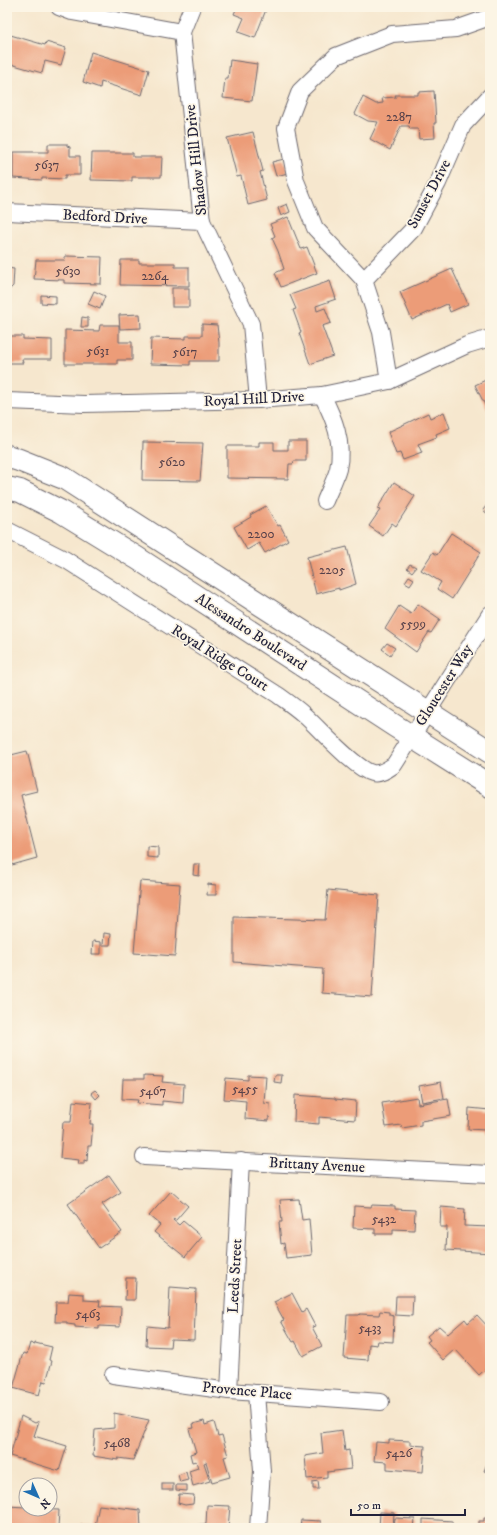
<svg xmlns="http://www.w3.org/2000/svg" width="497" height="1535" font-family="'IM FELL DW Pica',serif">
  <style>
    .building { fill: #ec9c78 }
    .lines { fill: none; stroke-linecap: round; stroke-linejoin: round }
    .minor-casing { stroke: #6c676e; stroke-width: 18 }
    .primary-casing { stroke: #6c676e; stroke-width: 24 }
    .minor { stroke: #fff; stroke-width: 16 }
    .primary { stroke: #fff; stroke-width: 22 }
    .labels { text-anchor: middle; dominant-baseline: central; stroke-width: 3.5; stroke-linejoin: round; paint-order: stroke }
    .number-label { font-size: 13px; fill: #54404a }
    .street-label { font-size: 15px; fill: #22223b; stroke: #fcf5e5 }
  </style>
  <rect width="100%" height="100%" fill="#fcf5e5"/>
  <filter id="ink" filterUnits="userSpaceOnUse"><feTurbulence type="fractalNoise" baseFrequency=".025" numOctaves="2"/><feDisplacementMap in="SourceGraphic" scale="8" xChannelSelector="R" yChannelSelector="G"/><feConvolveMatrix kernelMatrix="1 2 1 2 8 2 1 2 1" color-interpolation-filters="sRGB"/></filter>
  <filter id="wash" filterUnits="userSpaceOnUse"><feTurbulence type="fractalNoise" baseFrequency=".012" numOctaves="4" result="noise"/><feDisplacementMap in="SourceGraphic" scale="16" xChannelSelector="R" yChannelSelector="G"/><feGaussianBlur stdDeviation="0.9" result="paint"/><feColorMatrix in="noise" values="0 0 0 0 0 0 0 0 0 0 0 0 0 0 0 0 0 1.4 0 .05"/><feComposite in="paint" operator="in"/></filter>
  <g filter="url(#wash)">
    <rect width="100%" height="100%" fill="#f6e7ce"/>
    <g id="blocks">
      <g class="building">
        <polygon points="237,7 267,7 255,38 238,32 244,18 234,14"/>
        <polygon points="7,34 45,45 46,42 66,48 61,65 45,61 42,73 7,63"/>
        <polygon points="91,52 149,70 142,95 101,82 100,88 83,82"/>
        <polygon points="230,60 257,64 252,101 223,98 225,78 228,78"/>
        <polygon points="434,91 436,123 434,123 435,138 419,139 418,129 410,129 409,126 401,126 390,150 370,139 378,122 368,121 355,114 363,97 376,104 383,103 382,98 396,97 395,95 418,95 418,92"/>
        <polygon points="253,132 263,171 260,172 267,200 248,205 241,176 237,177 227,138"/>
        <polygon points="48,144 67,144 67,146 70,147 70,156 80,156 80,175 65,175 65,179 42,178 42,180 13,178 13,152 48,152"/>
        <polygon points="92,153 133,153 133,157 162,157 161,177 132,177 132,181 91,180"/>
        <polygon points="284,159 288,173 276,176 272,162"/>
        <polygon points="287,204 290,212 281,216 278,208"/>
        <polygon points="288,217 301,249 307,247 317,273 281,287 275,273 284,269 278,251 272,238 275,236 270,224"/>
        <polygon points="65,256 102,257 101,284 64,283 64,280 34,279 36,260 65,260"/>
        <polygon points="121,260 139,260 139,263 175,263 175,267 189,267 189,286 120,285"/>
        <polygon points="7,268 14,269 13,286 10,289 7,289"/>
        <polygon points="452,269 468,304 450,312 447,304 412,320 400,292"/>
        <polygon points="330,281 336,299 316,306 317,311 325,308 331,323 322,326 333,356 310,364 299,333 301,332 293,310 296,309 290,295"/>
        <rect x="172" y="288" width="17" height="19"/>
        <polygon points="94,291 105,296 100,309 88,304"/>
        <polygon points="41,295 56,296 56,304 41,303"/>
        <polygon points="140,314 141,328 120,329 119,315"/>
        <polygon points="82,317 88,318 88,327 81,327"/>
        <polygon points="202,324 217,325 219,343 219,361 190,361 190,365 150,364 151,338 186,339 186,336 202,336"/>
        <polygon points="100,325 119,325 119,342 132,342 132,360 117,360 117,364 65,364 65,330 99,331"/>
        <polygon points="7,336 23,336 23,339 52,340 52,359 22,359 23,363 7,363"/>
        <polygon points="490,378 490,415 475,385"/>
        <polygon points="444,412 450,428 436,434 437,437 418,444 422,453 403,460 400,453 396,454 388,432 428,413 430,418"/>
        <polygon points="288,441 306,441 306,461 294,461 293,464 289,464 288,479 227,478 227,446 259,446 259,442 274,442 274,450 288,450"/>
        <polygon points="143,442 203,443 200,481 142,480"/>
        <polygon points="394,482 415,496 396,526 392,523 383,536 369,526 380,510 377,509"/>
        <polygon points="490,501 490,516 483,510"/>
        <polygon points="266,506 278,526 280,525 288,540 265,553 259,543 247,550 234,527 251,517 250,515"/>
        <polygon points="451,533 481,552 452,599 437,589 441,582 421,570 433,552 437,555"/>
        <polygon points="347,547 356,584 339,590 339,588 316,594 307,557"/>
        <polygon points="410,564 416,567 412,572 407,568"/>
        <polygon points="409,576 414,579 410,585 405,582"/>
        <polygon points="418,604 440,619 431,633 429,632 416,652 385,629 399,606 411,614"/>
        <polygon points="387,643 395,648 390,655 382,649"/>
        <polygon points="27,751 37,791 21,795 37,858 12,865 7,844 7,756"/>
        <polygon points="147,846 158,847 158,858 147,857"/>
        <polygon points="194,864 200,864 199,876 193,875"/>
        <polygon points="140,881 180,884 175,956 134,953"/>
        <polygon points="208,884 216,885 216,895 207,895"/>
        <polygon points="328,890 379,895 372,997 322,993 323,969 234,962 234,917 325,920"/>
        <polygon points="104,933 111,934 110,945 103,945"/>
        <polygon points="93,941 101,942 101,954 92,954"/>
        <polygon points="144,1075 163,1076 162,1082 184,1084 183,1103 162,1101 162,1105 137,1103 138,1100 122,1099 123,1079 144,1079"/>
        <polygon points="248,1075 266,1076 264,1103 270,1104 269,1121 245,1119 246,1101 224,1099 226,1078 248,1080"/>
        <polygon points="275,1075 282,1075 281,1083 274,1082"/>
        <polygon points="441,1082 444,1098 422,1102 419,1086"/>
        <polygon points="95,1090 100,1095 96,1099 91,1093"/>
        <polygon points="295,1095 335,1098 335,1099 356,1101 355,1120 319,1117 319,1124 294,1122"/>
        <polygon points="417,1097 418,1104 448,1099 451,1116 421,1121 421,1125 402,1128 401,1125 386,1127 382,1103"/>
        <polygon points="73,1101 92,1103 90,1124 93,1124 91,1146 88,1146 87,1161 84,1160 84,1164 78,1164 79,1160 60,1158 63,1122 71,1122"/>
        <polygon points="469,1108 490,1110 490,1134 485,1133 485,1130 468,1129"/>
        <polygon points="109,1175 121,1192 102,1204 122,1232 99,1248 68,1204"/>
        <polygon points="171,1191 188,1206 176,1220 174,1219 173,1220 179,1225 183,1221 202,1237 185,1257 154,1232 160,1225 149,1216"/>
        <polygon points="299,1199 302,1220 309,1219 312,1255 286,1258 284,1243 281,1244 279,1222 282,1222 280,1200"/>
        <polygon points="372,1205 395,1206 395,1209 415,1210 414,1230 393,1229 393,1234 375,1234 375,1229 353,1228 354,1206 371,1207"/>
        <polygon points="441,1207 465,1209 464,1226 490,1227 490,1253 446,1250 447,1227 440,1227"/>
        <polygon points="126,1278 136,1278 135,1300 125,1300"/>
        <polygon points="170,1287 196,1289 194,1340 171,1339 170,1347 146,1346 147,1326 168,1328"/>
        <polygon points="69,1293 84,1294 84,1300 100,1301 99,1306 121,1307 120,1327 99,1326 99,1329 75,1327 75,1325 67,1324 67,1322 55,1322 56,1302 68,1302"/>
        <polygon points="292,1293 302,1312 306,1309 315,1326 312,1327 322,1346 303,1356 295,1341 293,1342 281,1321 284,1320 274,1302"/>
        <polygon points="396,1296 413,1296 412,1316 395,1315"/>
        <polygon points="380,1311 389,1312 389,1315 394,1316 393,1342 378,1341 377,1345 369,1344 368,1360 344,1358 347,1315 359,1315 360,1314 379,1315"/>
        <polygon points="477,1315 490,1329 490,1341 487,1343 490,1346 490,1365 479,1375 455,1349 443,1360 427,1342 430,1340 427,1336 439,1326 448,1334 465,1319 468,1323"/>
        <polygon points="30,1343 35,1345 35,1343 52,1347 49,1360 52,1361 46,1382 43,1381 39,1395 13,1388 23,1353 27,1354"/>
        <polygon points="114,1413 149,1420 133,1460 118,1458 118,1460 93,1456 95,1430 114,1428"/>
        <polygon points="21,1416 35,1423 39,1421 34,1436 67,1446 59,1471 10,1456"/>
        <polygon points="204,1421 205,1425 214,1422 218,1436 222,1435 228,1456 224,1457 230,1477 212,1482 206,1462 204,1463 210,1481 193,1486 189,1471 198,1468 196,1461 192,1462 190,1454 196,1452 189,1429 194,1428 193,1424"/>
        <polygon points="342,1430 345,1451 349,1450 351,1469 327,1472 327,1477 307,1479 305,1456 323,1453 321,1433"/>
        <polygon points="389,1440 410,1441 410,1445 425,1446 423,1472 387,1469 387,1462 374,1461 376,1442 389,1443"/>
        <polygon points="490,1456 490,1473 484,1471"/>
        <polygon points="186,1472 188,1480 180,1482 178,1475"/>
        <polygon points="318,1481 319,1489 313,1489 313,1482"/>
        <rect x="162" y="1484" width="11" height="6"/>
        <polygon points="176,1485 187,1485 187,1491 176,1490"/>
        <polygon points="179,1494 194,1495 193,1504 185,1505 178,1503"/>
        <polygon points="99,1505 140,1510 141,1528 80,1528 80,1525 95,1526"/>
        <polygon points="207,1505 230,1506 228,1528 187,1528 188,1525 206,1524"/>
        <polygon points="7,1506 26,1507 26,1509 59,1510 58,1528 7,1528"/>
        <polygon points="380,1512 394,1513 393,1528 379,1528"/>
        <polygon points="395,1518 415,1519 414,1528 394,1528"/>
        <polygon points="484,1518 490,1518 490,1528 479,1528 479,1521 484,1521"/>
        <polygon points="423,1519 452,1521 452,1528 423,1528"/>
        <polygon points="301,1520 321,1521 321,1528 300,1528"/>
      </g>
    </g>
  </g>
  <g filter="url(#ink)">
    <use href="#blocks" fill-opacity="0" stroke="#6c676e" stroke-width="1"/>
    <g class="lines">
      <g class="minor-casing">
        <g id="minor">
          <polyline points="59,7 72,12 182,32"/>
          <polyline points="192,7 182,32 202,221 251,324 258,400"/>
          <polyline points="7,212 202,221"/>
          <polyline points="364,280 315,228 296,181 286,128 300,91 336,56 392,34 456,29 490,17"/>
          <polyline points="389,381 381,332 364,280 414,228 438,183 463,125 490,96"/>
          <path d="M322 395C334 418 344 443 338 469 335 480 329 491 325 501"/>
          <polyline points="7,401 84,404 258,400 322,395 389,381 467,345 490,338"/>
          <path d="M7 530 66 560 278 695C286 701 295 707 303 714 319 728 354 768 372 773 380 775 388 769 394 765L490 614"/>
          <polyline points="144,1157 490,1174"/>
          <polyline points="113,1375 229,1391 381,1402"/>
          <polyline points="229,1391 241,1161"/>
          <polyline points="256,1393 262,1471 258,1528"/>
        </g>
      </g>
      <g class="primary-casing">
        <g id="primary">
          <polyline points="7,456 19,460 64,478 490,752"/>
          <polyline points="7,488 20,491 62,512 137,558 395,726 490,786"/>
        </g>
      </g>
      <use href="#minor" class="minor"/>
      <use href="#primary" class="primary"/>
    </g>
  </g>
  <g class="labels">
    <g class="number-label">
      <text x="399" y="117">2287</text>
      <text x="47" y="165">5637</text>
      <text x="68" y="271">5630</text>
      <text x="155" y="276">2264</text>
      <text x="98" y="351">5631</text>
      <text x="185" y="352">5617</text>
      <text x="172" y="462">5620</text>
      <text x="261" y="534">2200</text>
      <text x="332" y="570">2205</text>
      <text x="413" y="624">5599</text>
      <text x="245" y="1089">5455</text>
      <text x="153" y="1091">5467</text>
      <text x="384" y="1219">5432</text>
      <text x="88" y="1314">5463</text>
      <text x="370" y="1328">5433</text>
      <text x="117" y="1443">5468</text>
      <text x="399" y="1453">5426</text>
    </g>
    <g class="street-label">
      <text transform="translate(196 160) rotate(-96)">Shadow Hill Drive</text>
      <text transform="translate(429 194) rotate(-62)">Sunset Drive</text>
      <text transform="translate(105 217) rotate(3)">Bedford Drive</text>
      <text transform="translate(254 399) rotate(-3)">Royal Hill Drive</text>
      <text transform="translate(251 632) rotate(33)">Alessandro Boulevard</text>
      <text transform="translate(220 658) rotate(32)">Royal Ridge Court</text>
      <text transform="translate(444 685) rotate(-58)">Gloucester Way</text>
      <text transform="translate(317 1165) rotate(3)">Brittany Avenue</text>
      <text transform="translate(235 1276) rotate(-87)">Leeds Street</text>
      <text transform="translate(247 1391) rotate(5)">Provence Place</text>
    </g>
  </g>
  <rect width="497" height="1535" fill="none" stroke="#fcf5e5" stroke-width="24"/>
  <g transform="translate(38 1497) rotate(135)"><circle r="19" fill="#fcf5e5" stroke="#a5a1a1"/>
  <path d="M0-3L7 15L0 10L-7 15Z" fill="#1f6fb2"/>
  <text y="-6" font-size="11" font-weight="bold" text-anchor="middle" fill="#22223b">N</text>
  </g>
  <path d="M351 1509v6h114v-6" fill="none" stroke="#22223b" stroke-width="2"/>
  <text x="357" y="1509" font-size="12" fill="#22223b" stroke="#fcf5e5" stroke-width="3" paint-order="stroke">50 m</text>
</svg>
